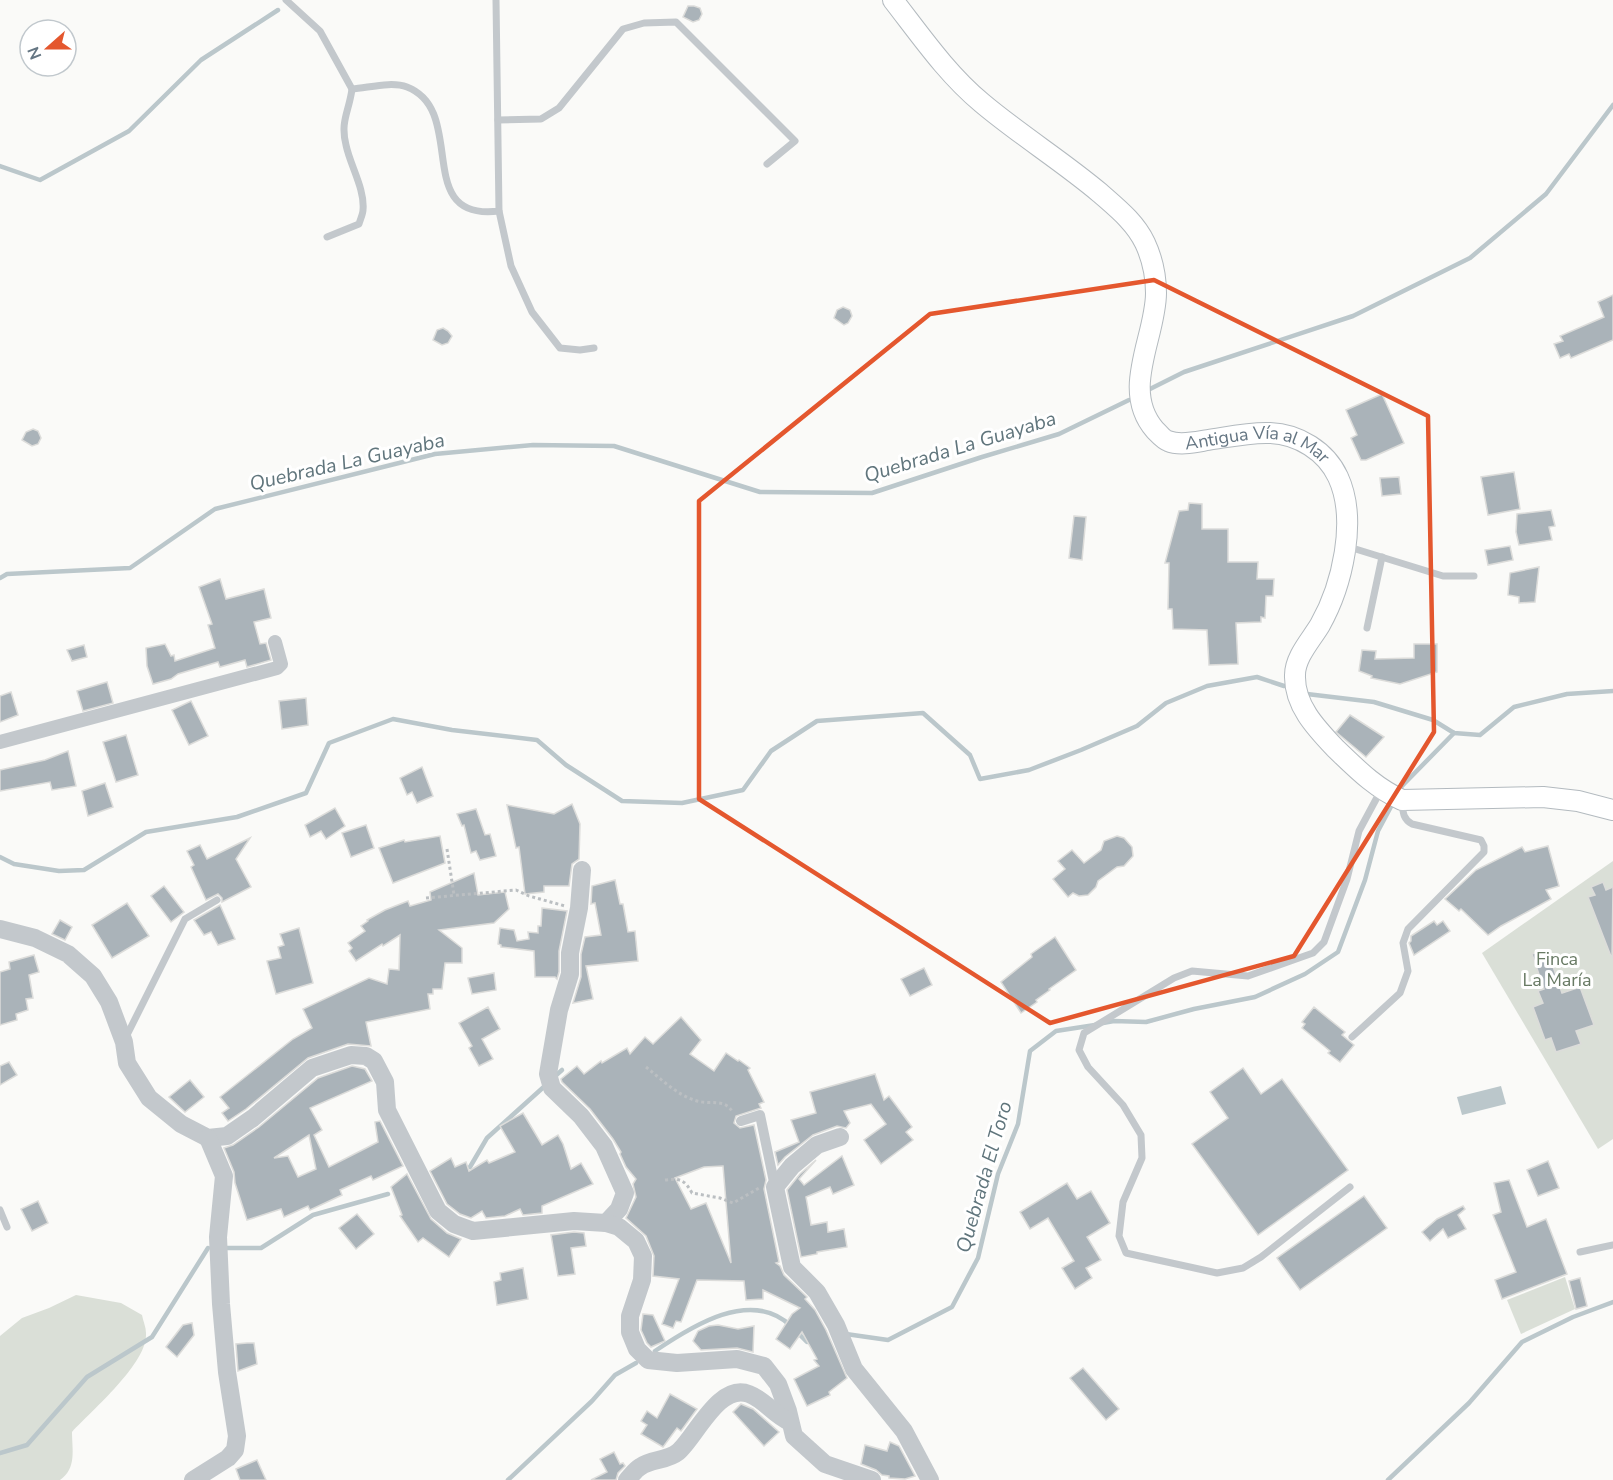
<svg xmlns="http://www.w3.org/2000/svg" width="1613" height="1480" font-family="'Nunito Sans',sans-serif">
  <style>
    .green { fill: #dadfd7 }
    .water { fill: #bbc7cb }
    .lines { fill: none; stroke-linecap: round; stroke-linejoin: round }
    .stream { stroke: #bbc7cb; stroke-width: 4.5 }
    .building { fill: #aab3b9; stroke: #dcdcda; stroke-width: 1.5; fill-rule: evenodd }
    .secondary-casing { stroke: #b3babf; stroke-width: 22 }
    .path { stroke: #bbbfc2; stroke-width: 3; stroke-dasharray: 3 3; stroke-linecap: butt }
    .service { stroke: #c3c8cc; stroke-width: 7 }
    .pedestrian { stroke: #c3c8cc; stroke-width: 10 }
    .minor { stroke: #c3c8cc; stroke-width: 14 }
    .tertiary { stroke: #c3c8cc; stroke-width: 18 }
    .secondary { stroke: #fff; stroke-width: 20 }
    .marked { fill: none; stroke: #e4572e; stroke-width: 4.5; stroke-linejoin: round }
    .labels { text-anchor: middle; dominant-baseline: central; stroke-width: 6; stroke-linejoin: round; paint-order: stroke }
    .street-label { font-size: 18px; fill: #657683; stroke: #fff }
    .park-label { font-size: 18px; fill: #687a64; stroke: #fff }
    .water-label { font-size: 20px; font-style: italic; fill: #60757c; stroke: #fff }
  </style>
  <rect width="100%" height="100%" fill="#fafaf8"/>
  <g class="green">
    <polygon points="1613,861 1613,1139 1598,1149 1482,953"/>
    <polygon points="1565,1277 1575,1309 1521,1334 1507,1300"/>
    <path d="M76 1295 121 1303 142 1315C143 1321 146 1327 146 1333 148 1363 92 1410 72 1432 72 1450 77 1468 60 1480H0V1336L22 1318 49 1308Z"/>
  </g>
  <polygon class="water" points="1501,1086 1506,1104 1462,1115 1457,1097"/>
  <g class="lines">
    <g class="stream">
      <polyline points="0,166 40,180 129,131 201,60 278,10"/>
      <polyline points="1146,391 1184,372 1353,316 1470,258 1546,194 1613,105"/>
      <polyline points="0,578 7,574 130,568 215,509 435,454 533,445 614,446 760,492 872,493 982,457 1059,434 1129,400"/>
      <polyline points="1307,694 1374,702 1433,720 1454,733 1480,735 1514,707 1567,694 1613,691"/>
      <polyline points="1398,793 1402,786 1454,733"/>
      <polyline points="0,857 14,864 59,871 84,870 146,832 237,817 306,793 329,743 393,719 452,730 537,740 566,765 622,801 682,803 743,790 771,751 817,721 923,713 970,755 980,779 1029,770 1081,750 1137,726 1166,703 1207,686 1257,677 1284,686"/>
      <polyline points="1103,1023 1114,1021 1146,1022 1194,1009 1255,997 1305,974 1338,952 1365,880 1378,831 1394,801"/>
      <polyline points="553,1078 562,1070"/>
      <polyline points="470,1167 487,1138 547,1084"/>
      <polyline points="224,1248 261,1248 313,1215 388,1194"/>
      <polyline points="797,1332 807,1342 811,1340"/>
      <polyline points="846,1334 888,1340 952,1307 978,1258 998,1174 1018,1124 1030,1051 1056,1031 1095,1025"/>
      <path d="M655 1351C692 1326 751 1288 791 1326"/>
      <polyline points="0,1453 27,1445 87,1377 152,1337 208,1248"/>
      <polyline points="508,1480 592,1401 615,1375 636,1363"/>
      <polyline points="1388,1480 1469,1403 1522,1342 1573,1317 1613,1302"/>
    </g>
  </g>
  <g class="building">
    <polygon points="688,6 694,6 700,8 702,14 699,20 693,22 683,17"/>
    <polygon points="1613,295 1613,340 1571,358 1569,354 1560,358 1554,344 1563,341 1560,336 1604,317 1598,302"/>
    <polygon points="843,307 850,310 852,316 848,323 844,325 834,318 837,310"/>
    <polygon points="443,328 448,331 452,336 448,343 442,345 433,340 437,330"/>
    <polygon points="1382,394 1404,443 1366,460 1361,460 1351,438 1357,435 1346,410"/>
    <polygon points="33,429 38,431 41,438 38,444 32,446 22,440 26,432"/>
    <polygon points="1514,472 1520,509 1488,515 1481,477"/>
    <polygon points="1399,477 1401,494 1382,496 1380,478"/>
    <polygon points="1189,503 1202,504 1202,529 1228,529 1228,562 1258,562 1257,579 1274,579 1273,596 1266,596 1265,618 1261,617 1261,622 1236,623 1238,664 1209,665 1207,630 1173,629 1172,609 1168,609 1169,563 1165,563 1179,511 1188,510"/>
    <polygon points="1551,510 1555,526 1549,527 1552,540 1519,545 1516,532 1517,514"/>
    <polygon points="1074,516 1086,517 1082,560 1069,558"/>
    <polygon points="1510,546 1513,560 1488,565 1485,550"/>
    <polygon points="1539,567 1535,602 1519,603 1519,597 1508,595 1510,573"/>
    <polygon points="220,579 226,599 264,589 271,618 254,622 260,644 266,643 271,660 247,667 245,660 220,667 218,662 178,674 171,679 153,684 147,666 146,648 165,644 171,656 174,655 175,661 215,648 208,625 212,624 199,587"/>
    <polygon points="1414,644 1437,644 1437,672 1400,684 1371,678 1372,676 1359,671 1362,650 1376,651 1375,659 1414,658"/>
    <polygon points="84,645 87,657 72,661 67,650"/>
    <polygon points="107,682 113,703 83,711 77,691"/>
    <polygon points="11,692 18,715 0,722 0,696"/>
    <polygon points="306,698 308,725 282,729 279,701"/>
    <polygon points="191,701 208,736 189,745 172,710"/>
    <polygon points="1350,715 1384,737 1366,757 1336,732"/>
    <polygon points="126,735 138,775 116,782 103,742"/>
    <polygon points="68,751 76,786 52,790 50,782 0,791 0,770 45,760"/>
    <polygon points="422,767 433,796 417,803 412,792 407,795 400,778"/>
    <polygon points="105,783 113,807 88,816 82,791"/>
    <polygon points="572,804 580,824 579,859 572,864 569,886 544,886 544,892 525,894 519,847 516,848 507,805 554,814"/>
    <polygon points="335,808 345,826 326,839 321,831 310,837 305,825"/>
    <polygon points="476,809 485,835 490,834 496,856 480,860 476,851 471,853 464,825 462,826 457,814"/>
    <polygon points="366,825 374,848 351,857 342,833"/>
    <polygon points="440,836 445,863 393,883 379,848 404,840 405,842"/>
    <polygon points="1117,836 1124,838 1132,847 1133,856 1124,866 1117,867 1098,881 1096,887 1088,895 1079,896 1073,893 1068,897 1053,879 1065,869 1058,861 1072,850 1084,863 1101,850 1104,841"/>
    <polygon points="250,838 236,859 251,887 222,902 222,898 218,894 206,900 191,867 194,865 187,851 200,845 207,859"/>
    <polygon points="1548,846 1559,886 1546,890 1551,899 1501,926 1488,935 1461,909 1459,911 1445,899 1476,870 1522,847 1525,852"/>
    <polygon points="474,873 478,895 505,892 509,909 494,923 439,930 462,948 462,963 445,963 442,989 433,989 433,994 428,994 430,1009 366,1022 371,1046 348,1044 308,1058 246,1109 228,1121 222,1113 229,1108 220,1097 293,1039 312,1028 303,1009 369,978 387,984 389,969 399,970 400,935 383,946 382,944 356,961 349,951 352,948 348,943 365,931 361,926 368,921 367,920 385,910 408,901 410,906 431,900 430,892"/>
    <polygon points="615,880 620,904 623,904 628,932 635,931 638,961 586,966 593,999 573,1003 581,977 581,954 585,937 601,935 595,903 591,904 592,886"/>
    <polygon points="1603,882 1606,890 1613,887 1612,959 1588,897 1595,895 1591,887"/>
    <polygon points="164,886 184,912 171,922 151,896"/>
    <polygon points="127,903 149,936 112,958 92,925"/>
    <polygon points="220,905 235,939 218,945 211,932 204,935 194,920"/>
    <polygon points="542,908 567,911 559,951 559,972 557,979 555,977 535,977 534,951 501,947 501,945 498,944 500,928 514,930 517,941 529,939 528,932 538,933 538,926 541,926"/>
    <polygon points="60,920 72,927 65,940 52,934"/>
    <polygon points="1434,921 1437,925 1443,921 1450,931 1414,955 1409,943 1411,941 1411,936"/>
    <polygon points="299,928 313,983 276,994 267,961 281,958 278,947 284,945 280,934"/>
    <polygon points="1055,937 1076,970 1049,989 1050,990 1036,1000 1037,1002 1021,1013 1001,982 1032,957 1031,954"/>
    <polygon points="1547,949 1562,993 1580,987 1594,1025 1576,1031 1581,1044 1556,1052 1551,1038 1545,1040 1533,1007 1543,1003 1538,991 1544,989 1532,954"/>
    <polygon points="34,955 39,972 29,975 33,998 26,999 28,1010 16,1014 17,1020 0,1025 0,972 10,969 9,962"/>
    <polygon points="924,968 932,985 910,996 901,979"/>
    <polygon points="494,973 496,990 472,994 468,978"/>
    <polygon points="488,1007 500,1029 482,1039 493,1059 479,1066 469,1048 472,1046 459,1023"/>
    <polygon points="1314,1007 1345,1032 1342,1035 1354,1045 1340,1062 1328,1053 1330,1051 1302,1028 1305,1024 1302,1022"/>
    <path d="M681 1017 701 1040 690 1054 714 1071 726 1053 738 1061 739 1060 750 1068 748 1070 764 1102 759 1104 761 1108 736 1116 734 1123 740 1128 754 1125 766 1180 764 1189 779 1262 776 1263 780 1266 784 1275 807 1297 805 1299 815 1310 826 1330 847 1378 829 1392 830 1395 807 1406 794 1379 819 1366 814 1360 817 1359 802 1332 790 1349 776 1339 792 1314 800 1308 763 1290V1299L746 1300 744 1281 697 1280 681 1322 676 1321 673 1328 662 1324 679 1279 653 1276 654 1256 646 1236 626 1218 636 1197 633 1184 636 1179 626 1167 620 1154 621 1152 613 1139 590 1109 562 1082 561 1079 577 1066 584 1074 601 1061 602 1063 627 1048 630 1054 645 1037 653 1044ZM723 1166 731 1263 706 1203 691 1209 675 1178 704 1167Z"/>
    <polygon points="9,1062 17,1075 0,1085 0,1066"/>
    <path d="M352 1066 365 1069 372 1081 310 1108 322 1130 314 1135 329 1167 378 1142 375 1122 380 1121 403 1166 373 1180 371 1176 340 1190 342 1195 310 1210 308 1206 284 1217 281 1209 247 1220 235 1183 234 1172 224 1148 233 1145 259 1127 318 1078ZM309 1135 316 1169 298 1177 288 1156 274 1158Z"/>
    <polygon points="1243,1068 1261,1094 1282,1079 1348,1170 1258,1235 1192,1144 1228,1118 1210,1092"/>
    <polygon points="875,1074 884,1100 889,1096 912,1127 906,1132 913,1140 881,1164 864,1140 886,1124 871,1104 844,1111 850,1123 846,1128 837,1126 813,1135 785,1157 778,1165 775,1152 799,1142 791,1120 816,1113 810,1092"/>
    <polygon points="190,1080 204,1097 185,1112 169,1097"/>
    <polygon points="523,1113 542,1145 558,1135 563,1144 571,1169 581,1163 593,1184 542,1206 542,1213 523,1215 520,1209 505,1216 486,1218 482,1211 471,1218 460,1214 447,1204 430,1171 451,1158 455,1167 466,1162 469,1171 487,1160 489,1163 515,1152 500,1126"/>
    <polygon points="842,1156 854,1185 833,1194 830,1187 806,1197 811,1225 827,1222 828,1232 844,1229 847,1247 817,1252 817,1254 801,1257 787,1190 800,1174 816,1160 799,1179 804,1185"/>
    <polygon points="1548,1161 1559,1188 1538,1196 1527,1170"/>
    <polygon points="407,1174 431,1219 447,1233 461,1239 449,1257 423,1238 418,1242 400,1216 402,1215 391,1187"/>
    <polygon points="1509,1180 1527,1227 1546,1219 1567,1274 1502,1299 1495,1280 1516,1272 1493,1215 1501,1212 1494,1183"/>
    <polygon points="1067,1183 1077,1199 1091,1191 1110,1223 1087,1237 1101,1260 1086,1268 1092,1278 1075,1289 1062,1268 1074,1261 1048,1218 1030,1229 1020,1212"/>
    <polygon points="1364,1196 1387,1228 1300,1290 1277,1258"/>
    <polygon points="38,1201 48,1223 32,1231 21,1209"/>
    <polygon points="1463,1206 1465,1209 1458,1215 1466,1229 1448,1238 1443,1229 1430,1241 1422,1232 1437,1219"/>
    <polygon points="357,1214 374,1234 356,1249 339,1228"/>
    <polygon points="574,1232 584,1233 586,1246 571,1248 575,1274 558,1276 551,1235"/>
    <polygon points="523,1268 528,1299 497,1305 494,1282 501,1280 500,1273"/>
    <polygon points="1580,1278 1587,1306 1576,1309 1569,1281"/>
    <polygon points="643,1314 653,1315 665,1341 651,1347 647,1343 641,1330"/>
    <polygon points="192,1323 194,1335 177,1357 166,1347 183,1325"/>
    <polygon points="718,1325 738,1329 754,1326 753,1352 737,1348 701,1350 693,1341 698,1331 709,1326"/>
    <polygon points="247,1343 254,1343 257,1364 238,1371 236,1344"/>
    <polygon points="1083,1368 1119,1409 1106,1420 1070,1378"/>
    <polygon points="670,1394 697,1409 681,1431 677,1428 663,1447 641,1434 647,1425 641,1421 647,1411 657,1418"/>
    <polygon points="741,1404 753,1409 779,1432 764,1446 733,1412"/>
    <polygon points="890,1442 899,1446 915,1476 905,1479 889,1478 889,1476 882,1475 876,1470 861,1464 865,1445 887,1451"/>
    <polygon points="614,1452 620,1464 623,1463 625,1466 618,1473 616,1480 591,1480 607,1472 600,1459"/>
    <polygon points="257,1460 266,1480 240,1480 236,1469"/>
  </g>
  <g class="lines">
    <g class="secondary-casing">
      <g id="secondary">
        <path id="s1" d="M893 0C921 36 947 74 982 103 1020 135 1062 161 1100 193 1117 208 1135 222 1145 243 1152 258 1156 277 1156 293 1156 337 1120 390 1155 430 1158 433 1164 440 1168 441 1180 446 1196 442 1208 440 1228 437 1250 432 1270 433 1298 434 1326 451 1338 477 1358 520 1342 586 1320 625 1311 640 1295 657 1295 675 1294 705 1316 728 1335 748 1357 769 1374 787 1402 800L1543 797 1578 801 1613 810"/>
      </g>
    </g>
    <g class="path">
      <polyline points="447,849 454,895"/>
      <polyline points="426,898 516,890 529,896 565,906"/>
      <path d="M646 1067C661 1079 676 1094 694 1100 709 1106 725 1097 733 1113"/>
      <path d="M665 1180C680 1178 685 1180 692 1193L720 1198 733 1203 759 1188"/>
    </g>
    <g class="service">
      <polyline points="286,0 320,31 352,89"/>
      <polyline points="498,120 541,119 559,108 623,29 644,23 676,22 795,141 767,164"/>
      <polyline points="499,211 511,266 532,312 560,348 580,350 594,348"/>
      <path d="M327 237 359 224C360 220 363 214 363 210 365 189 350 165 346 145 340 121 349 112 352 89 368 88 391 81 407 87 469 111 411 222 499 211L496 0"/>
      <polyline points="1349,547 1443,576 1474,576"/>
      <polyline points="1367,628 1382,557"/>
      <polyline points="126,1037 185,919 217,900"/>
      <path d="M1352 1037 1400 993 1408 971 1403 943 1408 929 1484 852V846L1481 840 1412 824C1403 819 1403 812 1402 803"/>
      <polyline points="1350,1187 1261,1257 1243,1268 1217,1273 1126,1253 1119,1236 1123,1202 1142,1158 1141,1135 1123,1105 1088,1067 1079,1050 1084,1033 1174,978 1192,971 1248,976 1313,953 1324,942 1347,879 1359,831 1381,790"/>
      <polyline points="0,1210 7,1227"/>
      <polyline points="1580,1252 1613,1245"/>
    </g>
    <polyline class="pedestrian" points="741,1121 760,1115 775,1187"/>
    <polyline class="minor" points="0,742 277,668 281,664 275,642"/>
    <g class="tertiary">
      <polyline points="582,870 579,908 570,953 570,974 559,1010 548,1074 552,1088 581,1116 604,1146 625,1193 619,1209 606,1223"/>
      <polyline points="0,929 35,938 68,954 93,976 109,1002 124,1042 127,1063 149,1098 181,1124 208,1138 227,1136 253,1118 312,1068 351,1055 366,1056 374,1061 385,1082 387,1110 438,1211 454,1224 473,1231 574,1221 606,1223 619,1227 636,1241 643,1256 642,1280 630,1316 630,1332 637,1349 648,1360 677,1363 737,1359 764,1366 778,1384 788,1411 794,1436 825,1464 872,1480"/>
      <polyline points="840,1137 817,1145 792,1166 775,1187 792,1267 817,1292 836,1325 854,1369 904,1431 930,1480"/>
      <polyline points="193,1480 228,1458 235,1450 237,1436 227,1372 221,1304 218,1237 224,1176 208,1138"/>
      <path d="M627 1480C631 1476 635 1470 640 1467 651 1459 667 1461 678 1452 695 1438 719 1382 749 1394 765 1400 774 1415 790 1422"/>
    </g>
    <use href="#secondary" class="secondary"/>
  </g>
  <path class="marked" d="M1154 280 1428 416 1434 732 1294 956 1050 1023 699 799V501L930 314Z"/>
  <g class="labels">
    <g class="street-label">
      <text stroke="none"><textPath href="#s1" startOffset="656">Antigua Vía al Mar</textPath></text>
    </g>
    <g class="park-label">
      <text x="1557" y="959">Finca<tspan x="1557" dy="21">La María</tspan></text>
    </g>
    <g class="water-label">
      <text transform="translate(960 447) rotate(-17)">Quebrada La Guayaba</text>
      <text transform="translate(347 462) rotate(-13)">Quebrada La Guayaba</text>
      <text transform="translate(984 1177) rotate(-74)">Quebrada El Toro</text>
    </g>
  </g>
  <g transform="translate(48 48) rotate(249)"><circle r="28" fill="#ffffff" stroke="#c1c8cd" stroke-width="1.5"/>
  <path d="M0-4.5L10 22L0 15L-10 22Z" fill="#e4572e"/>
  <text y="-9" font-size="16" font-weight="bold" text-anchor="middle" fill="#657683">N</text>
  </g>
</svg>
